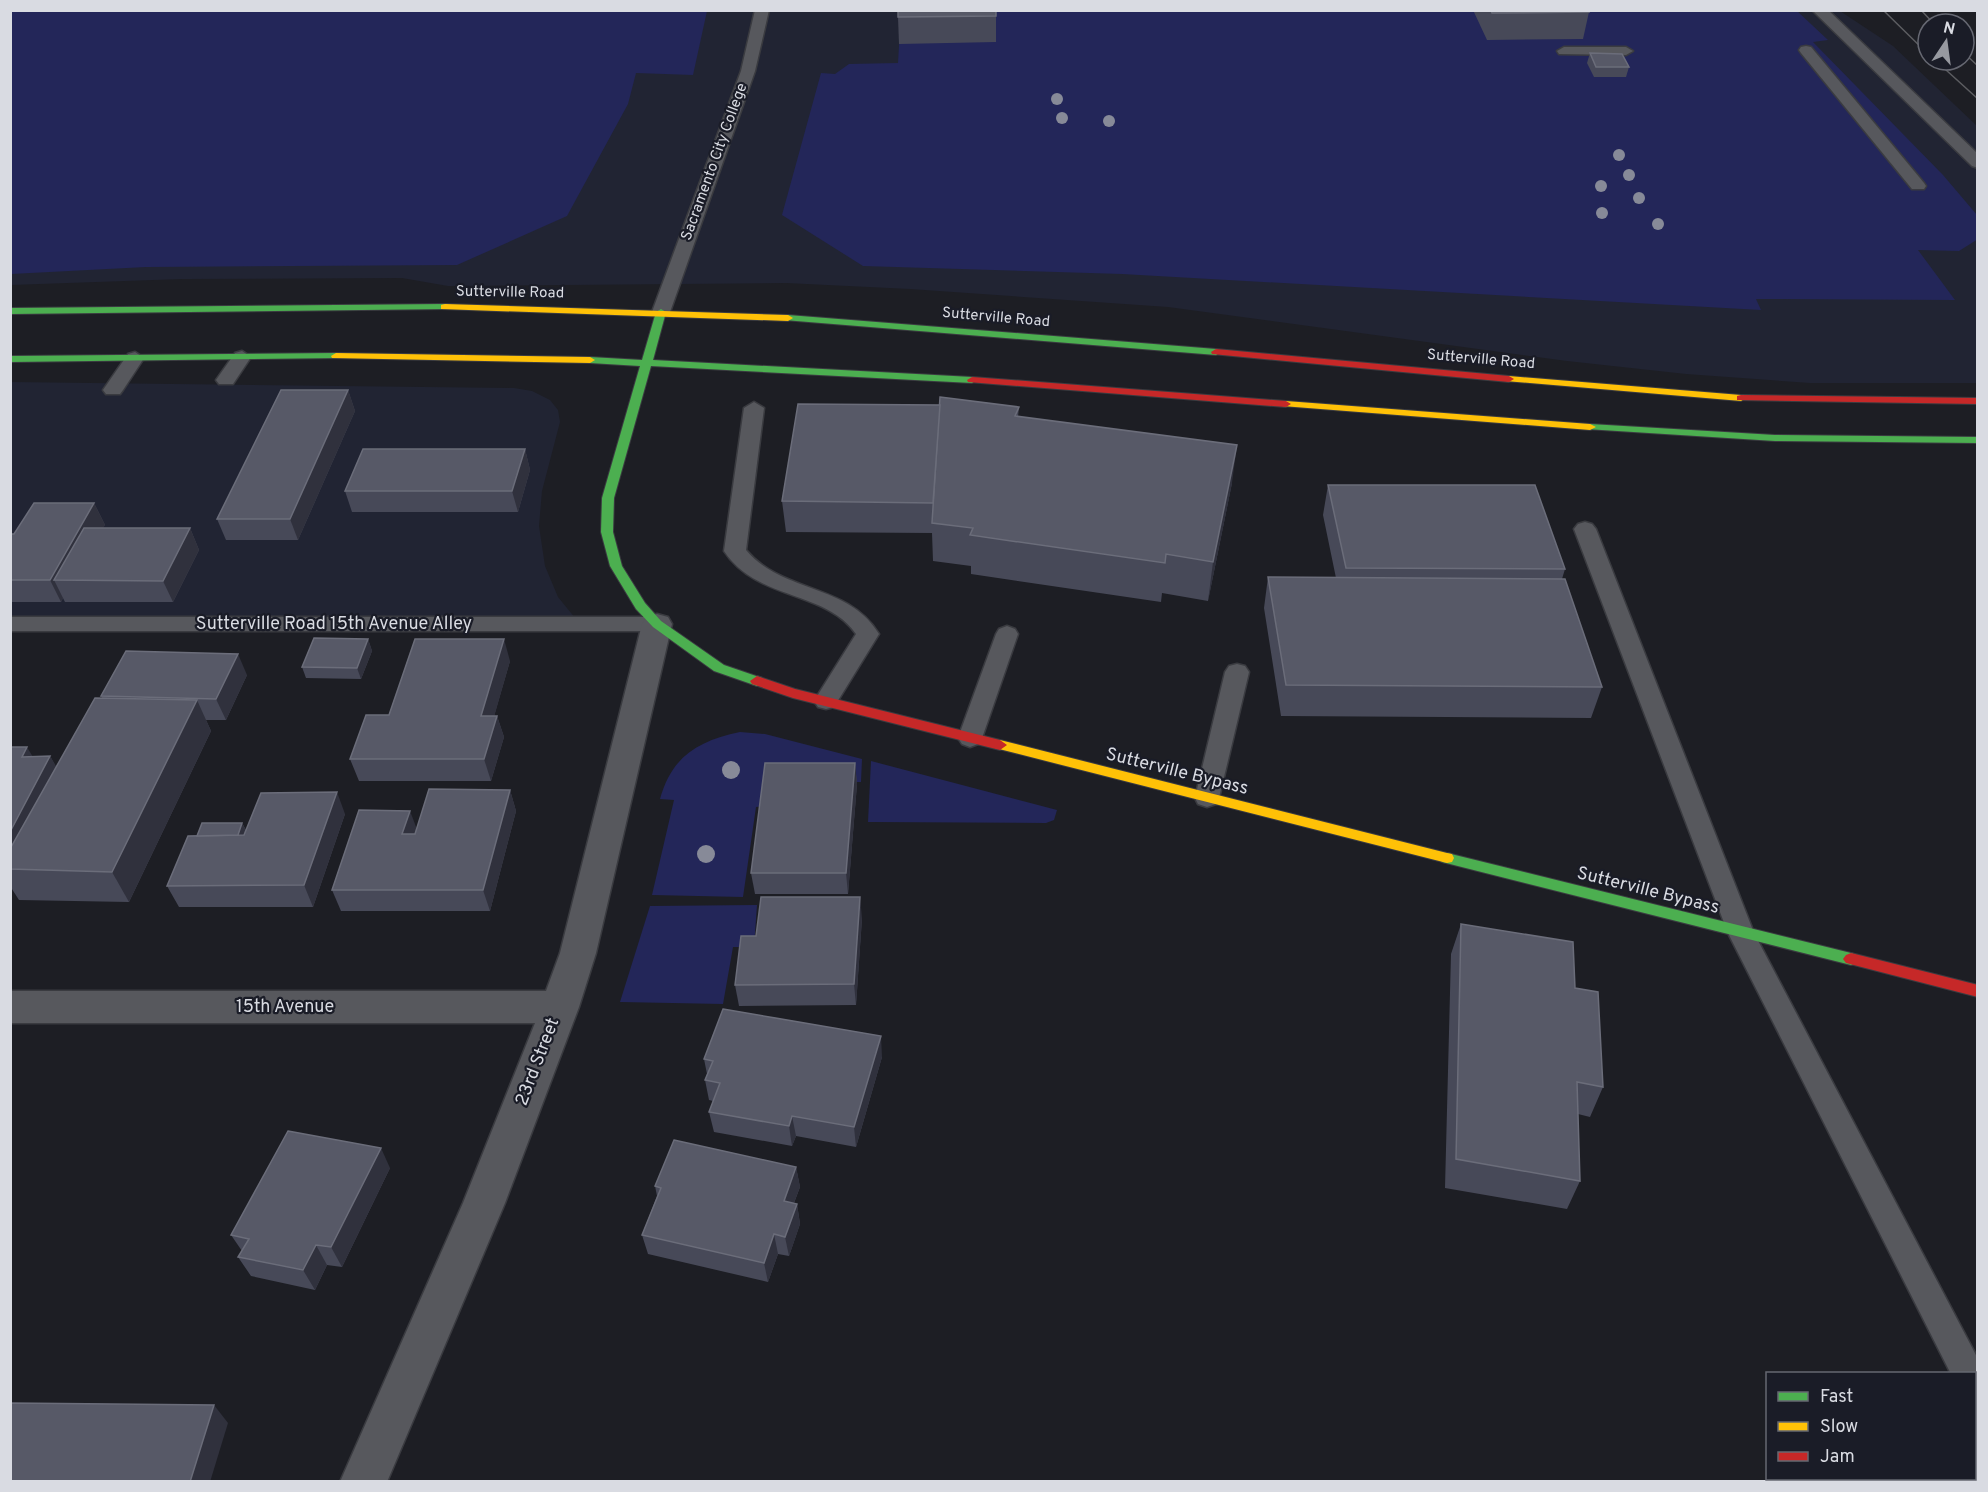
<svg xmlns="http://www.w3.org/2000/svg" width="1988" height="1492" font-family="Overpass,sans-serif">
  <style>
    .built { fill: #212433 }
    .green { fill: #232659 }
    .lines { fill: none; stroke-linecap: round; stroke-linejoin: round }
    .lane-casing { stroke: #3a3b40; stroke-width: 3 }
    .street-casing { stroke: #3a3b40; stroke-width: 3 }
    .fast-casing { stroke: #3a3b40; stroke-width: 2 }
    .slow-casing { stroke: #3a3b40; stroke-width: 2 }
    .jam-casing { stroke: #3a3b40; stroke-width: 2 }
    .lane { fill: #57585d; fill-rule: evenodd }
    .street { fill: #57585d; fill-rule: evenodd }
    .fast { fill: #4caf50; fill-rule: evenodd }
    .slow { fill: #ffc107; fill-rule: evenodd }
    .jam { fill: #c62828; fill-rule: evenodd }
    .tram { stroke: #5c5d61; stroke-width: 1.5 }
    .tree { fill: #878a98 }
    .wall { fill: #474958 }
    .shaded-wall { fill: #30313d }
    .building { fill: #575967; stroke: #6b6d7a; stroke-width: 1.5 }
    .labels { text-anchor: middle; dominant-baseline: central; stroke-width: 4.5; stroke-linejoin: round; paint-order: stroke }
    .far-street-label { font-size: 15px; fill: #d9dbe2; stroke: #1a1c27 }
    .street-label { font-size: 18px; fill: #d9dbe2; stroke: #1a1c27 }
  </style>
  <rect width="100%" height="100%" fill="#1d1e24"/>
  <g class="built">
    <polygon points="10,11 1840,11 1893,46 1977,126 1977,383 1810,383 1686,374 1567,361 1168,307 910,289 786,283 448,286 402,278 182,279 11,285"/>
    <polygon points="10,382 514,388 532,391 550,400 558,410 560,422 542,491 539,526 545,566 558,597 580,624 11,624"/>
  </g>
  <g class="green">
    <polygon points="11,10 707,10 707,11 693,75 636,73 628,104 567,216 457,265 146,267 11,274"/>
    <polygon points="1796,10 1828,40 1813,42 1943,175 1977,215 1978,239 1959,251 1918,250 1955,300 1756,299 1761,310 1122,274 863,266 782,215 821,73 835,74 849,64 898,63 901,11"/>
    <path d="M740 732 765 734 862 759 861 782H767L764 806 756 807 743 897 652 895 674 800 660 799C672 756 698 741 740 732Z"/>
    <polygon points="871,761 1057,810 1054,820 1046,823 868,822"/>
    <polygon points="757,905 754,947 733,947 723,1004 620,1002 650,906"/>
  </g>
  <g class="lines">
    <g class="lane-casing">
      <g id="lane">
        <polygon points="755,10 769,10 755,71 670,312 661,317 655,316 652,312 741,71"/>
        <polygon points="1812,10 1828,10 1978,154 1978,168 1972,166"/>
        <polygon points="1806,46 1811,47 1924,183 1926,186 1924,189 1912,189 1801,53 1799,50 1801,47"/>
        <polygon points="1564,47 1626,47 1633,51 1626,55 1559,54 1557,51"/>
        <polygon points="242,351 251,357 233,384 219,384 216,380 235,353"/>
        <polygon points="135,352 144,358 123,390 120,394 106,394 103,390 128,354"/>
        <path d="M754 402 764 408 746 550C783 594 848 583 879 634L834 707 826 709 818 707 814 701 856 634C826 590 757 601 724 551L744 408Z"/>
        <polygon points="1585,522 1592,524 1596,529 1754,933 1978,1359 1978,1424 1974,1423 1974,1374 1951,1374 1728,933 1574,529 1578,524"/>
        <polygon points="10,617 657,617 665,619 668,624 665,629 657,631 10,631"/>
        <polygon points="1007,626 1015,629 1018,634 982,738 978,744 970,747 962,744 958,738 996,634 999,629"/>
        <polygon points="1237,664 1245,666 1249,672 1219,798 1216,804 1207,807 1198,804 1195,798 1225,672 1229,666"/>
      </g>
    </g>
    <g class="street-casing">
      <polygon id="street" points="657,614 668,617 672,624 596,953 579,1007 505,1203 387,1482 340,1482 463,1203 535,1023 10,1023 10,991 546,991 560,953 642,624 646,617"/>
    </g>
    <g class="fast-casing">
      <g id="fast">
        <polygon points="445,304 449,305 449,309 10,314 10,308"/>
        <polygon points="661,309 666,312 653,360 972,377 977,380 972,383 651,366 614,498 613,532 622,566 645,603 661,621 724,665 762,678 764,681 757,686 714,671 653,627 636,609 610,566 601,532 602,498 640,366 590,363 585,360 590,357 642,360 656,312"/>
        <polygon points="788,315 1216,349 1221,352 1216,355 784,320 784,316"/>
        <polygon points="336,353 341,356 340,358 10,362 10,356"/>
        <polygon points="1590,424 1775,435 1978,437 1978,443 1775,441 1586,429 1586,425"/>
        <polygon points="1447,853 1851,953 1856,955 1859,959 1856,963 1851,965 1442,862 1440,858 1442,854"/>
      </g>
    </g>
    <g class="slow-casing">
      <g id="slow">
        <polygon points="445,304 788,315 793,318 788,321 441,309 441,305"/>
        <polygon points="336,353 590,357 595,360 590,363 332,358 331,356"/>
        <polygon points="1509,376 1741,395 1746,398 1741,401 1505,381 1504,379"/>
        <polygon points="1286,401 1590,424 1596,427 1590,430 1282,406 1282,402"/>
        <polygon points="1000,740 1447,853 1452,854 1454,858 1452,862 1447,863 995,748 993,745"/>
      </g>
    </g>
    <g class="jam-casing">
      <g id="jam">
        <polygon points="1216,349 1509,376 1514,379 1509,382 1212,354 1211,352"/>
        <polygon points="972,377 1286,401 1291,404 1286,407 968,382 967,380"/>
        <polygon points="1741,395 1978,398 1978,404 1737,400 1737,396"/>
        <polygon points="757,676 795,689 1000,740 1007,745 1000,750 793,698 752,684 750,681"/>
        <polygon points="1851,953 1978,985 1978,997 1846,963 1843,959 1846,955"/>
      </g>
    </g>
    <use href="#lane" class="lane"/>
    <use href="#street" class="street"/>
    <use href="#fast" class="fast"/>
    <use href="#slow" class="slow"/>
    <use href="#jam" class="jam"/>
    <g class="tram">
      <polyline points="1883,10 1928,54"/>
      <polyline points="1921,10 1934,24"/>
      <polyline points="1964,53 1978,66"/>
      <polyline points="1935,60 1978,99"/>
    </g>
  </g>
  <g class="tree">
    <circle cx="1057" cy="99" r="6"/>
    <circle cx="1062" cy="118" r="6"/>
    <circle cx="1109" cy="121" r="6"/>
    <circle cx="1619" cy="155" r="6"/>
    <circle cx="1629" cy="175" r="6"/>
    <circle cx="1601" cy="186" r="6"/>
    <circle cx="1639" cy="198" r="6"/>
    <circle cx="1602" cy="213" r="6"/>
    <circle cx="1658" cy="224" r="6"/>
    <circle cx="731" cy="770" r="9"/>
    <circle cx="706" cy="854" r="9"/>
  </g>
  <g class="wall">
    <polygon points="996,10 996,42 899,44 898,17"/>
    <polygon points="1473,10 1588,10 1589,12 1583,39 1487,40"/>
    <polygon points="1590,53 1629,67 1626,77 1594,77 1587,63"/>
    <polygon points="348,390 355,411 298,540 226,540 217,519"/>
    <polygon points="1019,407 1018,417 1232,483 1208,601 1162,593 1161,602 971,574 971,566 933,561 932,533 786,532 782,501"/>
    <polygon points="525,449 530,470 518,512 352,512 345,491"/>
    <polygon points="1328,485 1565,569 1562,579 1602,687 1591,718 1281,716 1264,608 1268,577 1336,578 1323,515"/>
    <polygon points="94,503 105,525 102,528 190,528 199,550 173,602 65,602 63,598 61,602 10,602 10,534 14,534"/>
    <polygon points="368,639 372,651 361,679 306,678 302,667"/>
    <polygon points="510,661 494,716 497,716 504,737 491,781 359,781 350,759 389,715"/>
    <polygon points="247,675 226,720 206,720 211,731 129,902 19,900 10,886 10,747 32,756 50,756 56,767 102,698 101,696"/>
    <polygon points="855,763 857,784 848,894 755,894 751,873"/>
    <polygon points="510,790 516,811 490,911 341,911 332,890 417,828"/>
    <polygon points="345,814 313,907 179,907 167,886 197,836 242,823 246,830"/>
    <polygon points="862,918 856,1005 739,1006 735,985 756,936"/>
    <polygon points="1461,924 1575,988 1603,1087 1590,1117 1578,1114 1580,1181 1567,1209 1445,1188 1451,954"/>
    <polygon points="882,1057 856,1147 796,1136 792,1146 714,1132 709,1112 713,1101 709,1100 705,1080 707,1074 704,1059"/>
    <polygon points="796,1167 800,1187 794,1203 797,1204 800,1224 789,1256 778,1254 768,1282 648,1254 642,1235 657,1196 655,1186"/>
    <polygon points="390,1168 342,1267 327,1265 315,1290 251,1276 238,1257 242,1251 231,1235"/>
  </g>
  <g class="shaded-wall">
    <polygon points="348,390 355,411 298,540 290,519"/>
    <polygon points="1237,445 1232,483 1208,601 1213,562"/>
    <polygon points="525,449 530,470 518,512 512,491"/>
    <polygon points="94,503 105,525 73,580 54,580 63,598 61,602 50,580"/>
    <polygon points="190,528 199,550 173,602 163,581"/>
    <polygon points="368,639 372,651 361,679 357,668"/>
    <polygon points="504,639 510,661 488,738 481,716"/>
    <polygon points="238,654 247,675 226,720 216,699"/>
    <polygon points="197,700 211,731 129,902 112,872"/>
    <polygon points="497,716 504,737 491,781 484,759"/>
    <polygon points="27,747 40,769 22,757"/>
    <polygon points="50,756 63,778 10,869 10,832"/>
    <polygon points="855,763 857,784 848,894 846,873"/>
    <polygon points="510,790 516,811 490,911 483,890"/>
    <polygon points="337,792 345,814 313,907 304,885"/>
    <polygon points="410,811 418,832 410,856 402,834"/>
    <polygon points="242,823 248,834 233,846"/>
    <polygon points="860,897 862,918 856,1005 854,984"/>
    <polygon points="881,1036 882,1057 856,1147 854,1127"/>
    <polygon points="792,1116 796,1136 792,1146 789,1126"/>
    <polygon points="381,1148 390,1168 342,1267 331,1247"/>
    <polygon points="796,1167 800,1187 787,1221 784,1201"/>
    <polygon points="797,1204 800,1224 789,1256 785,1237"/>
    <polygon points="774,1234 778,1254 768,1282 764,1263"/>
    <polygon points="316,1245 327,1265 315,1290 303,1270"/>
    <polygon points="214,1405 228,1423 210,1482 190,1482"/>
  </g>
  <g class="building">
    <polygon points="898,10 996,10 996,16 898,17"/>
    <polygon points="1491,10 1588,10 1589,12 1492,13"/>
    <polygon points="1590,53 1622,54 1629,67 1596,67"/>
    <polygon points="281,390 348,390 290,519 217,519"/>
    <polygon points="940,397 1019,407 1015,416 1237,445 1213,562 1166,554 1165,563 970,535 973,528 932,523"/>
    <polygon points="798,404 940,405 933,503 782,501"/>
    <polygon points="363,449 525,449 512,491 345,491"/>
    <polygon points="1328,485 1535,485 1565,569 1346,568"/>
    <polygon points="34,503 94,503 50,580 10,580 10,534 14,534"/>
    <polygon points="84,528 190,528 163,581 54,580"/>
    <polygon points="1268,577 1565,579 1602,687 1286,685"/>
    <polygon points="314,638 368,639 357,668 302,667"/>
    <polygon points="415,639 504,639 481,716 497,716 484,759 350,759 366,715 389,715"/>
    <polygon points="126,651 238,654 216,699 101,696"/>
    <polygon points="95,698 197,700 112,872 10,869 10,849"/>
    <polygon points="10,747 27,747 22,757 50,756 10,832"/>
    <polygon points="765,763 855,763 846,873 751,873"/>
    <polygon points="429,789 510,790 483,890 332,890 359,810 410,811 402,834 415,834"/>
    <polygon points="337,792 304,885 167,886 188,836 244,835 261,793"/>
    <polygon points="202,823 242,823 238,835 197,836"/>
    <polygon points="761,897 860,897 854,984 735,985 741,936 756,936"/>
    <polygon points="1461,924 1573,942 1575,988 1598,992 1603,1087 1577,1082 1580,1181 1456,1159"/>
    <polygon points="723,1009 881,1036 854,1127 792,1116 789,1126 709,1112 720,1083 705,1080 713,1061 704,1059"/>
    <polygon points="288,1131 381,1148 331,1247 316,1245 303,1270 238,1257 249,1239 231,1235"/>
    <polygon points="674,1140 796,1167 784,1201 797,1204 785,1237 774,1234 764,1263 642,1235 661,1188 655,1186"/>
    <polygon points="10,1403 214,1405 190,1482 10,1482"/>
  </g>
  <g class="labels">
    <g class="far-street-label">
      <text transform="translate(715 162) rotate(-70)">Sacramento City College</text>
      <text transform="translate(510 293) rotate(1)">Sutterville Road</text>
      <text transform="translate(996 318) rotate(5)">Sutterville Road</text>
      <text transform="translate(1481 360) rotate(5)">Sutterville Road</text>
    </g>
    <g class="street-label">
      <text x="334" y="624">Sutterville Road 15th Avenue Alley</text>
      <text transform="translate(1177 772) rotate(14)">Sutterville Bypass</text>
      <text transform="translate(1648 891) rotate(14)">Sutterville Bypass</text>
      <text x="285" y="1007">15th Avenue</text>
      <text transform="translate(538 1062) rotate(-69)">23rd Street</text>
    </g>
  </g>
  <rect width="1988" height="1492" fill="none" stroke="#d9dbe2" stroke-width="24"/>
  <rect x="1766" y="1372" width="210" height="108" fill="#1a1c27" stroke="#666872" stroke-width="1.5"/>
  <rect x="1778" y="1392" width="30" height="9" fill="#4caf50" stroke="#666872" stroke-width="1.5"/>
  <text x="1820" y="1402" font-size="18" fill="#d9dbe2">Fast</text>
  <rect x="1778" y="1422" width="30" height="9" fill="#ffc107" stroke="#666872" stroke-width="1.5"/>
  <text x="1820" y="1432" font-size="18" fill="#d9dbe2">Slow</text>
  <rect x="1778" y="1452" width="30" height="9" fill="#c62828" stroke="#666872" stroke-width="1.5"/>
  <text x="1820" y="1462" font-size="18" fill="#d9dbe2">Jam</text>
  <g transform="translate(1946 42) rotate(13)"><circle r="28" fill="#1a1c27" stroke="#666872" stroke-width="1.5"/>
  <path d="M0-4.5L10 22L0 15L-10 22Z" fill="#9799a0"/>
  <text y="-9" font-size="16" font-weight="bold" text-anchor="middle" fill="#d9dbe2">N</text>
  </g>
</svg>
